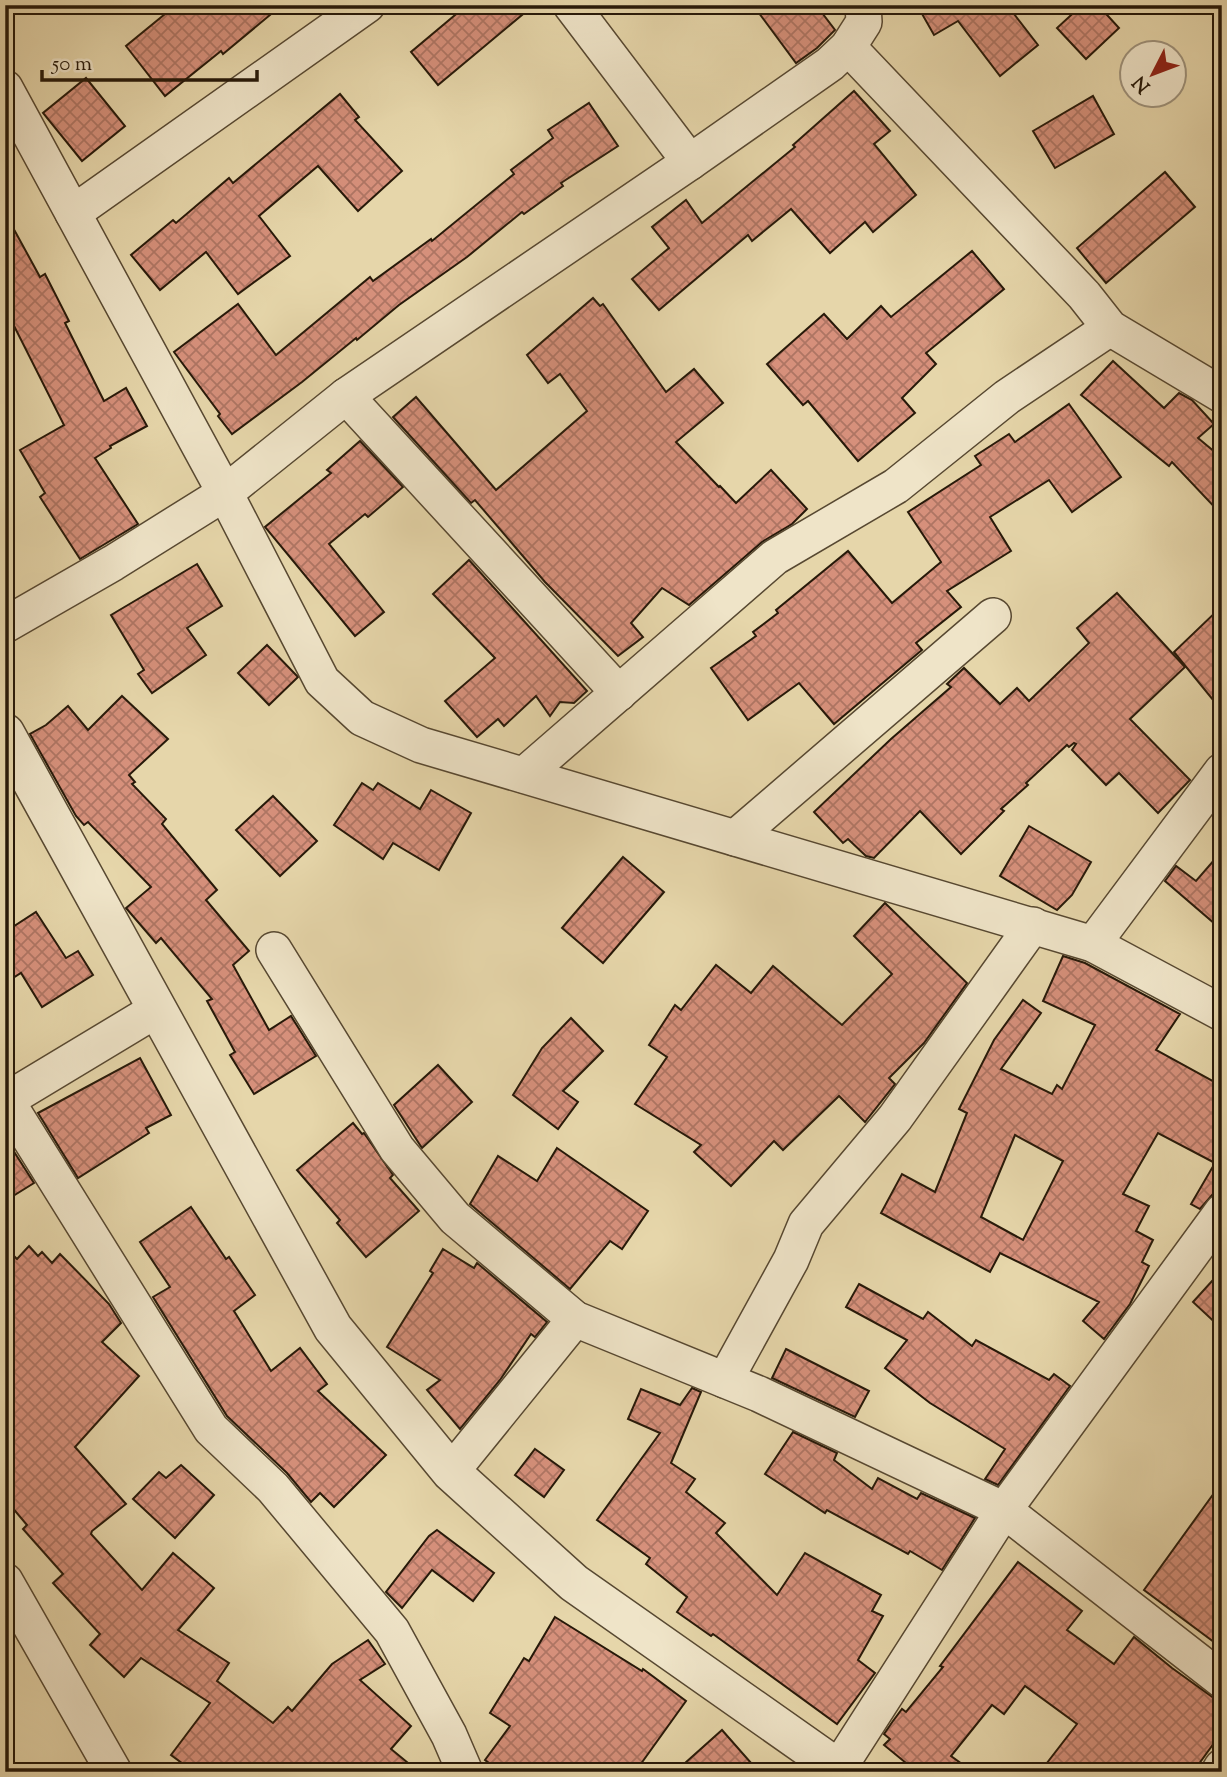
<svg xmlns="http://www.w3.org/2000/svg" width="1227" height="1777" font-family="'Sorts Mill Goudy',serif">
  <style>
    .building { fill: url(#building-cross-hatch); stroke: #271909; stroke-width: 2; fill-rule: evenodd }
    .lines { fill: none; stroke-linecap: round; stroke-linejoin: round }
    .minor-casing { stroke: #574831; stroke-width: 38 }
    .tertiary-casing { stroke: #574831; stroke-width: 41 }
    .minor { stroke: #efe4c8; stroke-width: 35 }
    .tertiary { stroke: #efe4c8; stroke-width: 38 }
  </style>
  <defs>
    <pattern id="building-cross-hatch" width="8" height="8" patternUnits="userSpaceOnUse" patternTransform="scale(1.75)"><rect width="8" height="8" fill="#d6907b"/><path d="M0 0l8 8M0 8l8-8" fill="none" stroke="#ae7563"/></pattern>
  </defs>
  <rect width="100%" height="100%" fill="#e6d6aa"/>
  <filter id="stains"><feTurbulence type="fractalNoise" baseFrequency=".00286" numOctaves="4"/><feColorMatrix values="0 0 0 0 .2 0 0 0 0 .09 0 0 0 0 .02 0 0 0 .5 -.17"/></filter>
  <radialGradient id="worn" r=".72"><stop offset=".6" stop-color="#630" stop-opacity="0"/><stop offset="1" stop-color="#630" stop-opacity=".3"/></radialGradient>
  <g class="building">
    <polygon points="176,5 282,5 223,54 221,51 165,96 126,46"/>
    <polygon points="467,5 534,5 438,85 411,52"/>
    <polygon points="753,5 816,5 835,30 817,48 796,63"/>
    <polygon points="917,5 1007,5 1038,45 1000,76 958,21 934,35"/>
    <polygon points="1082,5 1098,5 1119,28 1086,59 1057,28"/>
    <polygon points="86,78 125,126 82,161 43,113"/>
    <polygon points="854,91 890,131 874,144 916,195 873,232 865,222 830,253 791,209 752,241 748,235 659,310 632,279 669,248 652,227 686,200 702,223 795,147 793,145"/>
    <polygon points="340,94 359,117 355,120 402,171 358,211 318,166 259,216 290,256 238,294 206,252 160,290 131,255 173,220 176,223 229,178 233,183"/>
    <polygon points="1093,96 1114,134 1055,168 1033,131"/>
    <polygon points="589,103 618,146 561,183 563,186 524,214 522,212 467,257 399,305 357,340 356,338 302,382 232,434 218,416 220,414 174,352 238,304 276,355 370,277 373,281 431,239 432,241 514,174 511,170 553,138 548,130"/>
    <polygon points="1165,172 1195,207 1106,283 1077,248"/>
    <polygon points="5,213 40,277 45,274 69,321 65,323 104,401 126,388 147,426 110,446 111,448 95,458 138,524 80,559 40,497 45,493 20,450 64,425 5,308"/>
    <polygon points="972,251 1004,289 926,353 936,364 902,398 915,413 858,461 808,401 803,405 767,364 824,314 847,339 881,306 891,317"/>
    <polygon points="593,298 600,306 603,304 666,392 694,369 723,403 676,442 719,487 720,486 736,503 771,470 807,509 792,524 762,542 689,605 662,588 631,623 643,637 618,656 545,582 475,500 471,503 393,417 416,397 496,490 587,411 560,374 548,383 527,355"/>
    <polygon points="1113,361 1164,408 1179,393 1192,400 1214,424 1198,438 1222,458 1222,515 1172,462 1169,466 1081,395"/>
    <polygon points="1069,404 1121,477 1072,512 1049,480 990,517 1011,551 947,591 961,607 916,643 922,650 834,724 799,683 748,720 711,668 756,636 753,632 778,613 776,610 848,551 892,603 941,562 908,512 981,465 975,456 1009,434 1015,442"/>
    <polygon points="360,441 403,487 368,517 365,514 329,544 384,612 355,636 265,527 331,473 327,470"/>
    <polygon points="469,560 587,691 574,703 560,702 550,716 536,696 504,726 498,719 477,737 445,701 495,658 433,594"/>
    <polygon points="197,564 222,606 187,628 206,655 152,693 138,674 144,670 111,615"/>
    <polygon points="1117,593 1185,667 1130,719 1190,780 1158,813 1119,773 1106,785 1072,750 1076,744 1074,743 1069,747 1067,745 1026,783 1028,785 1001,809 1004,811 961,854 920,811 874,858 866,856 848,839 843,843 814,812 891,739 951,687 947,684 964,668 1000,704 1017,688 1029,701 1089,643 1077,628"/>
    <polygon points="1222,606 1222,711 1174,652"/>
    <polygon points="267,645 298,677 269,705 238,673"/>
    <polygon points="122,696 168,739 129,775 135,782 132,784 166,819 162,824 217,890 206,900 249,951 233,965 269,1030 291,1016 316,1056 254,1094 230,1055 235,1052 207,1001 212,999 161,938 156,943 126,908 151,887 88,822 84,825 76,816 30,734 46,725 68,706 88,730"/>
    <polygon points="362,783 373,790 378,783 420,809 431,790 471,813 439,870 393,843 383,859 334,825"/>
    <polygon points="273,796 317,841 280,876 236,830"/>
    <polygon points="1029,826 1091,862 1072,895 1057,910 1000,876"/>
    <polygon points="1222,851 1222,930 1165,881 1176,866 1196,881"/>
    <polygon points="623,857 664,892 603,963 562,928"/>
    <polygon points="885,903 967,983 924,1043 889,1078 895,1084 865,1122 839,1096 783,1150 774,1141 731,1186 694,1152 701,1145 635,1104 667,1057 649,1045 675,1005 681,1010 716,965 751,993 773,966 842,1025 892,974 854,936"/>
    <polygon points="36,912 66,958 78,951 93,975 42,1007 21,973 5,983 5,932"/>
    <path d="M1063 956 1085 963 1180 1014 1156 1050 1222 1086V1192L1213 1194 1200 1209 1191 1204 1215 1163 1158 1133 1123 1194 1149 1206 1136 1231 1153 1240 1142 1262 1149 1266 1130 1304 1104 1339 1083 1321 1099 1302 1000 1253 990 1272 881 1213 902 1174 935 1192 967 1113 959 1109 994 1040 1023 1000 1041 1013 1001 1069 1052 1094 1057 1085 1062 1089 1095 1025 1043 1001ZM1015 1135 1063 1161 1023 1240 981 1217Z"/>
    <polygon points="571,1018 603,1051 563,1091 578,1102 558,1129 513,1095 542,1048"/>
    <polygon points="140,1058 171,1115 146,1128 149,1133 78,1178 38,1113"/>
    <polygon points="438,1065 472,1102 422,1148 394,1105"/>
    <polygon points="353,1123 362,1134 364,1133 393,1175 390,1178 419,1211 366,1257 337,1223 340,1220 297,1170"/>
    <polygon points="11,1147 34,1183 5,1201 5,1151"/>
    <polygon points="557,1148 648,1211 622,1249 610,1241 570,1289 470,1204 498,1156 537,1181"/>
    <polygon points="191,1207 226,1259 229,1257 255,1295 234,1311 271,1371 300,1348 327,1384 318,1391 386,1455 334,1507 320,1493 311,1502 287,1473 227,1416 153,1297 170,1287 140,1242"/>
    <polygon points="29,1246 38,1256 42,1252 52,1263 60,1254 109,1304 121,1323 102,1342 139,1376 75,1447 126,1504 92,1531 91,1534 142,1590 173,1553 214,1588 178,1630 229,1663 217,1681 273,1723 288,1707 292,1711 332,1664 368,1640 385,1664 360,1680 411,1726 391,1749 419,1772 194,1772 171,1755 210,1703 141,1658 124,1677 90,1645 100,1634 53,1583 63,1574 23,1529 27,1525 5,1499 5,1247 17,1259"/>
    <polygon points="443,1249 474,1268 477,1263 547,1322 535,1337 531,1334 500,1380 460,1429 427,1390 440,1380 387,1347 433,1273 430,1271"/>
    <polygon points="1222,1270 1222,1329 1193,1302"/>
    <polygon points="859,1284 923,1319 928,1312 972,1346 976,1340 1049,1380 1054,1374 1070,1386 998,1485 985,1479 1005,1449 930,1403 885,1368 907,1340 846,1307"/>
    <polygon points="786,1349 869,1391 855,1417 772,1378"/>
    <polygon points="692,1388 701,1392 671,1463 695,1479 686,1492 725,1523 716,1533 777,1595 805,1553 881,1595 872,1611 883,1616 858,1660 875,1673 837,1724 713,1634 711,1636 677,1612 687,1597 646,1564 650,1558 597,1520 660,1433 628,1419 641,1389 680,1405"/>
    <polygon points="793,1432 837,1453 834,1460 872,1489 878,1478 917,1499 921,1493 975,1518 942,1570 910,1551 908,1554 827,1510 825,1513 765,1474"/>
    <polygon points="535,1449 564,1470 544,1497 515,1475"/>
    <polygon points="181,1465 214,1495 175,1538 133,1499 159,1472 166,1478"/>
    <polygon points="1222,1482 1222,1648 1144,1590"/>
    <polygon points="437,1530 494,1573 473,1601 432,1570 402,1608 386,1592 429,1536"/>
    <polygon points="1018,1562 1082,1611 1067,1630 1114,1664 1134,1637 1172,1668 1222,1704 1222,1732 1193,1772 1040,1772 1077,1724 1025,1686 1004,1714 992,1705 951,1756 973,1772 917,1772 884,1745 890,1739 884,1734 893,1721 902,1709 906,1712 943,1667 940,1666"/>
    <polygon points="555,1617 642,1671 643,1669 686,1701 635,1772 501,1772 485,1760 510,1726 490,1713 524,1658 529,1661"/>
    <polygon points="722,1730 759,1772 675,1772"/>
  </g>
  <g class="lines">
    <g class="minor-casing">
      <g id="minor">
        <polyline points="571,5 690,162"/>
        <polyline points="848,47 1084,295 1110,328 1222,395"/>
        <polyline points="5,88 225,493 322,681 362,718 421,745 1093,944 1222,1013"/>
        <polyline points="73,213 367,5"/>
        <polyline points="346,396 619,693"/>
        <polyline points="5,625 113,563 225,493 346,396 690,162 830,64 848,47 864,22 863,5"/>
        <polyline points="524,775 775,557 896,486 1007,397 1110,328"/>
        <polyline points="735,838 993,616"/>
        <polyline points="1093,944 1222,771"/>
        <polyline points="274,950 397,1149 455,1218 575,1319 759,1394 1004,1510 1222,1680"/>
        <polyline points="6,1100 211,1429 273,1488 392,1631 449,1735 465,1772"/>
        <polyline points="5,1101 156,1010"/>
        <polyline points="725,1380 791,1260 806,1224 895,1118 1033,925"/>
        <polyline points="451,1472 575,1319"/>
        <polyline points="5,1581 114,1772"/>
        <polyline points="836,1772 1004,1510 1222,1212"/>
        <polyline points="1219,1772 1222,1767"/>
      </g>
    </g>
    <g class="tertiary-casing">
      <polyline id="tertiary" points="5,733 333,1328 451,1472 574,1583 843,1772"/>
    </g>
    <use href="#minor" class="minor"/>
    <use href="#tertiary" class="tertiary"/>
  </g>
  <rect width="1227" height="1777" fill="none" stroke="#e6d6aa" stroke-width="28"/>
  <rect x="7" y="7" width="1213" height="1763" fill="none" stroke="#271909" stroke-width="3.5"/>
  <rect x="14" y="14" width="1199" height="1749" fill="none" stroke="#271909" stroke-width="2"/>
  <g transform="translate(1153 74) rotate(228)"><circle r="33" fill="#efe4c8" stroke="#9f937c" stroke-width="2"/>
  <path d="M0-5L12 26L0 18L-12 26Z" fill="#8f2418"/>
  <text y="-10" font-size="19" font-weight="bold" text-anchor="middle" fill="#271909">N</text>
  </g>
  <path d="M42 70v10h215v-10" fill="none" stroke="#271909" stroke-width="3.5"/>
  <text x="52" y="70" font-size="21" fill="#271909" stroke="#efe4c8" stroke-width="5" paint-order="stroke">50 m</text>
  <rect width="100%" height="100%" filter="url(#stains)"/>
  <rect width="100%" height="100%" fill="url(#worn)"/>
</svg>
